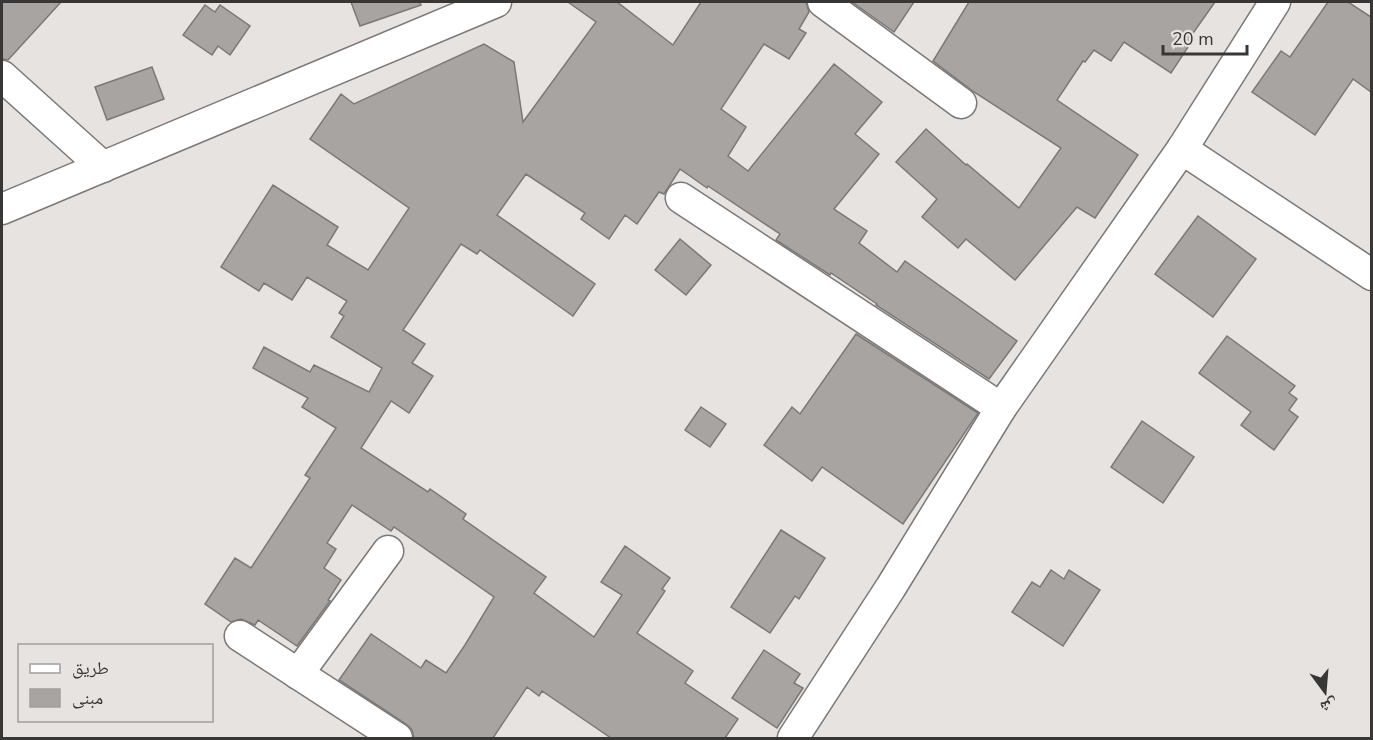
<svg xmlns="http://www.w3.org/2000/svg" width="1373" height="740" font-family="'Nunito Sans','Noto Naskh Arabic',sans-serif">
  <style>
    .building { fill: #a8a4a2; stroke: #7c7876; stroke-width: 1.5 }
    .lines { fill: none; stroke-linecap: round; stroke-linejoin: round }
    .street-casing { stroke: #7c7876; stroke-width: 33 }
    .street { stroke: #fff; stroke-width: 30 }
  </style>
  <rect width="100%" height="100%" fill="#e7e3e1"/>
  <g class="building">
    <polygon points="2,2 61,2 8,60 2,59"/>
    <polygon points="351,2 420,2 421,5 360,26"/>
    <polygon points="568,2 617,2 673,45 701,2 806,2 809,12 799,29 806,33 789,59 764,44 721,109 746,127 728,156 748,171 834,64 882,102 855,134 879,154 834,209 867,231 859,243 897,272 905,261 1017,341 989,379 876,305 877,304 831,273 830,275 776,240 780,234 708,186 707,188 680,169 664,194 659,192 637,224 625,215 609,239 581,219 585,213 526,174 497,215 595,284 573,316 480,250 477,254 461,244 403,330 425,344 412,363 433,376 409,413 391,401 361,448 428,492 430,489 466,514 463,519 546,577 534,593 594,637 622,595 601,582 625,546 670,578 662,589 665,591 637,633 693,671 685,683 738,719 725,738 611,738 542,691 539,696 527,687 493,738 414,738 412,730 406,724 339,680 371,634 421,668 426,660 446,673 465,645 494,597 394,527 391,531 352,505 327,543 336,549 324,568 341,580 328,600 330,601 297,646 258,620 255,625 241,619 231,622 205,604 235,558 251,568 310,478 305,475 336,428 302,407 308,398 253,368 264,347 310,372 314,365 369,392 382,368 331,337 344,316 339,313 347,301 307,277 292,300 264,283 259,291 221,267 273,185 338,227 327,245 368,270 409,208 310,139 341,94 354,104 484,44 514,62 523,122 596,22"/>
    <polygon points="852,2 914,2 894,32"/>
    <polygon points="969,2 1215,2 1191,36 1194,38 1171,73 1124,42 1111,61 1094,50 1085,62 1083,61 1057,100 1138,155 1095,218 1077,207 1015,280 966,239 958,248 922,217 937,199 896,162 926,129 966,165 967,164 1019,208 1061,148 974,92 933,61"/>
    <polygon points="1328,2 1348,2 1371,17 1371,92 1353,79 1315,135 1252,92 1281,51 1290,57"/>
    <polygon points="205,5 215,12 220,5 250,26 230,55 218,46 212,55 183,35"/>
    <polygon points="152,67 164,99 107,120 95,87"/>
    <polygon points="1198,216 1256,259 1213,317 1155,274"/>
    <polygon points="680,239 711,265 686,295 655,270"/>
    <polygon points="856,334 978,413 903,524 822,467 812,481 764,445 792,407 800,414"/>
    <polygon points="1227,336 1295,386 1289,393 1297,399 1289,410 1298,417 1274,450 1241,425 1251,412 1199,373"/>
    <polygon points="701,407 726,424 710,447 685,430"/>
    <polygon points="1142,421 1194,457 1163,503 1111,467"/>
    <polygon points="781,530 825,558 799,599 795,596 770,633 731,607"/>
    <polygon points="1051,570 1064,579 1069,570 1100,590 1063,646 1012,612 1032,582 1040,587"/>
    <polygon points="764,650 800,674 794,683 803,688 777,728 732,698"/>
  </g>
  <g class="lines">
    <g class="street-casing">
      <g id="street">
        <polyline points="823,2 961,103"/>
        <polyline points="2,76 103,167"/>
        <polyline points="1182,149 1372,275"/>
        <polyline points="681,198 1001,408"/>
        <polyline points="2,209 496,2"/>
        <polyline points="240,636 397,738"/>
        <polyline points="298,674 388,551"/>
        <polyline points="793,738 891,587 1001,408 1182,149 1275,2"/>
      </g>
    </g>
    <use href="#street" class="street"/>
  </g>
  <rect width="1373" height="740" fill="none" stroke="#393736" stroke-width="6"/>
  <rect x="18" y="644" width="195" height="78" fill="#e7e3e1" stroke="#a19e9d" stroke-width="1.5"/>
  <rect x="30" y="664" width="30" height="9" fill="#ffffff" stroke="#a19e9d" stroke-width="1.5"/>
  <text x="72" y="674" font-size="18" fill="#393736">طريق</text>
  <rect x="30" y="689" width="30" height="18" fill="#a8a4a2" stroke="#a19e9d" stroke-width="1.5"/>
  <text x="72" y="704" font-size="18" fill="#393736">مبنى</text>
  <g transform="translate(1325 692) rotate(164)" stroke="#e7e3e1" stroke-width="4.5" paint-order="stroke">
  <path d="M0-4.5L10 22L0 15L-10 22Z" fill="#393736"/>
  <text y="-9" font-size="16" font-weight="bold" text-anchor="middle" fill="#393736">ش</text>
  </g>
  <path d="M1163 45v9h84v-9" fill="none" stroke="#393736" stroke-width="3"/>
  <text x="1172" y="45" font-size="18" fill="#393736" stroke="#e7e3e1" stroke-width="4.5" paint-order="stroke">20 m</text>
</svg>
